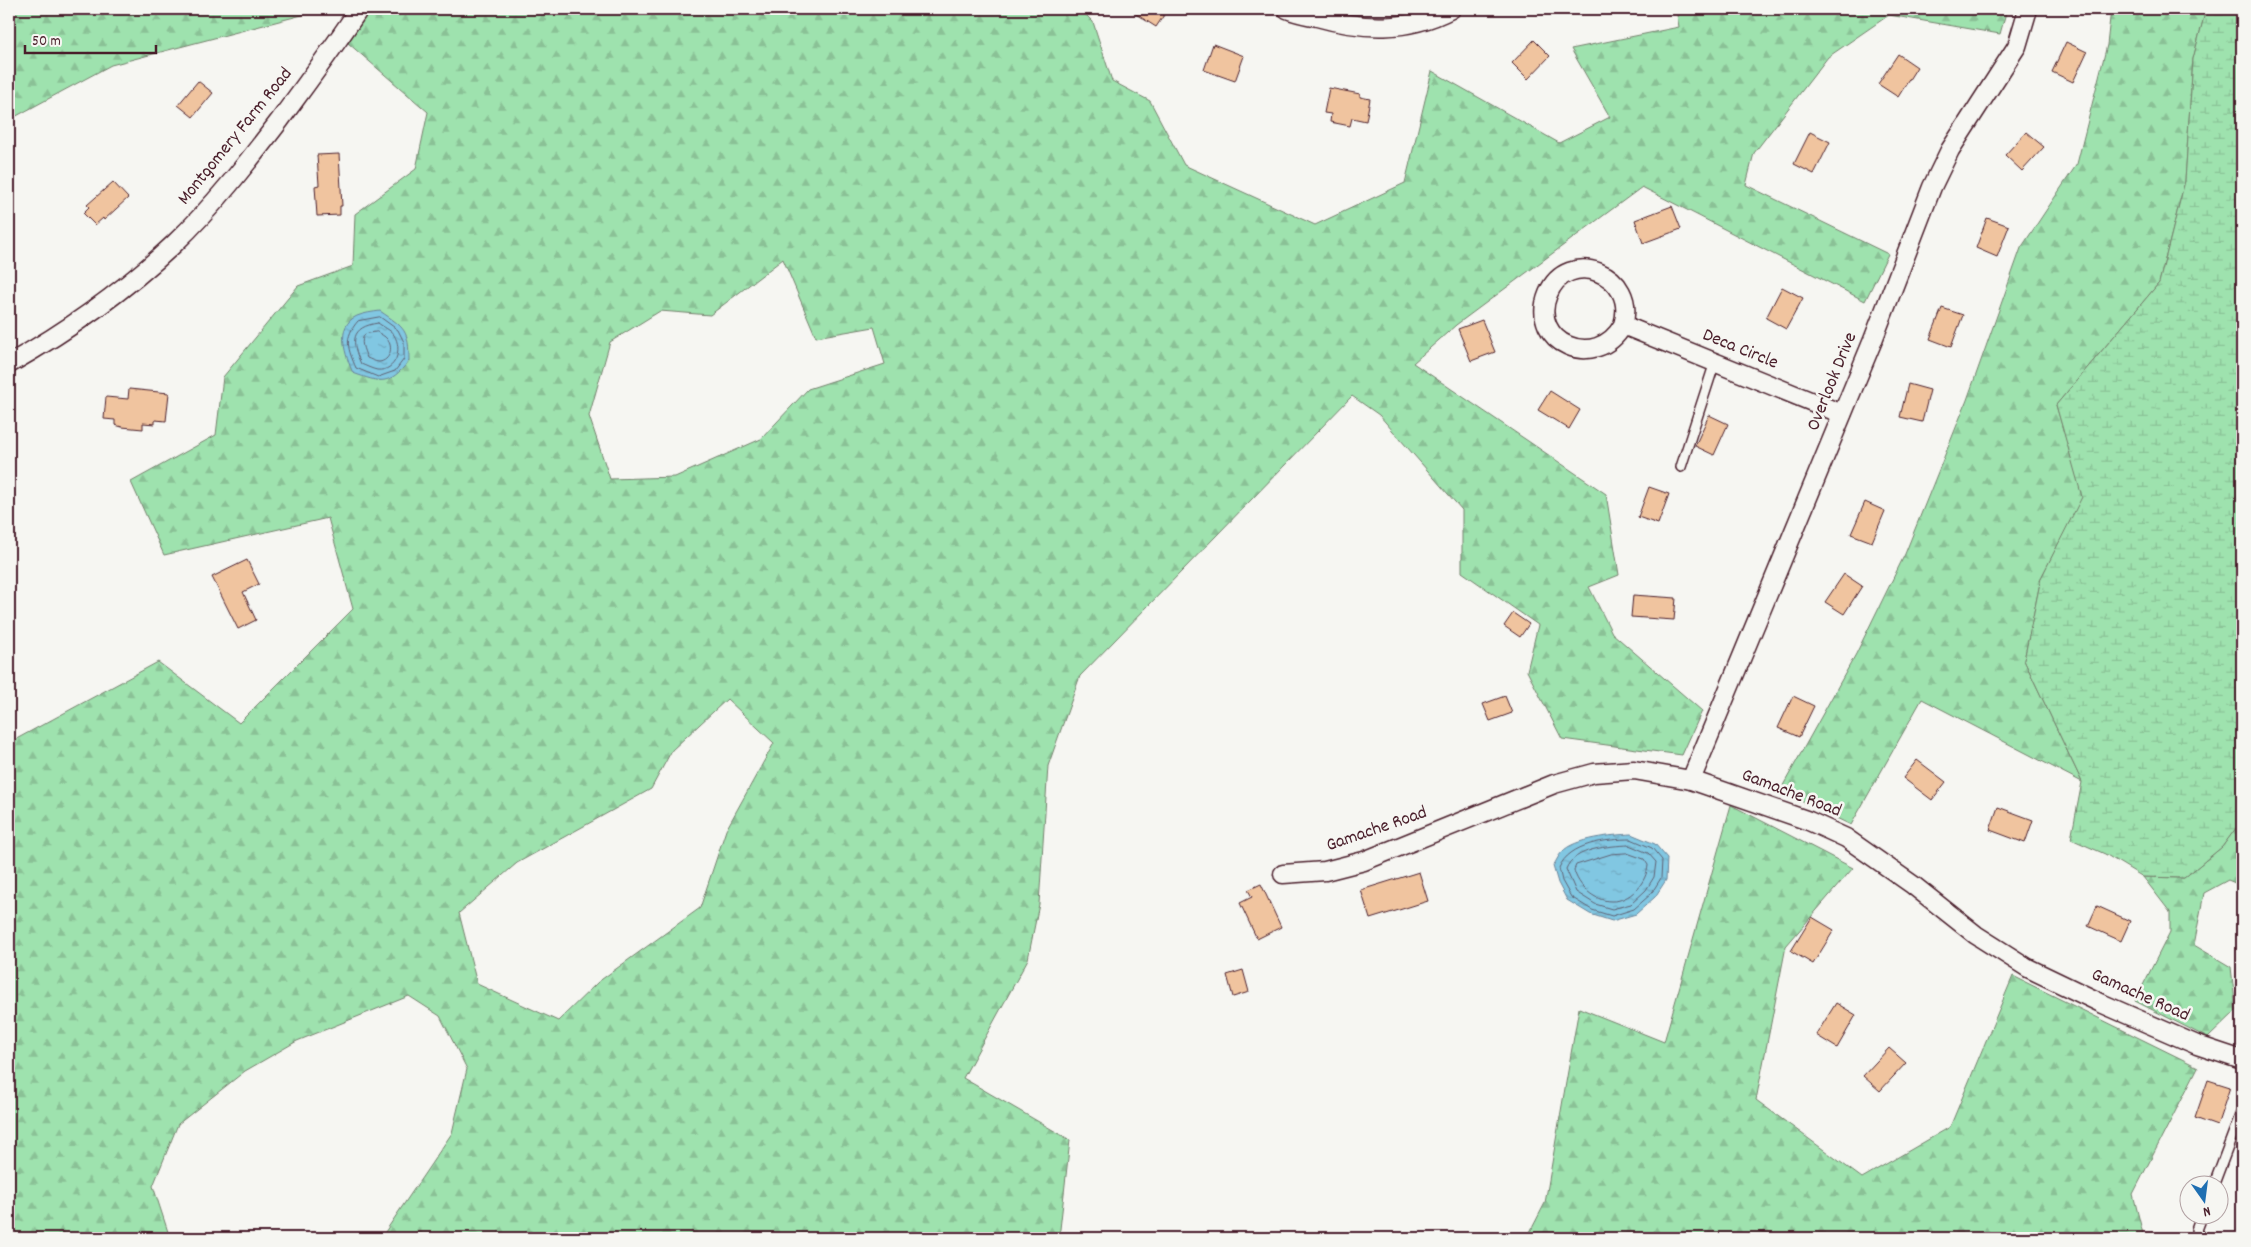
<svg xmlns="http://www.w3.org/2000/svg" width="2251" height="1247" font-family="Dekko,sans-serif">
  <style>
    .forest { fill: url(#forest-firs); stroke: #74806c; fill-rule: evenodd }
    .wetland { fill: url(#wetland-marsh); stroke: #74806c }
    .water { fill: url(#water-ripples); stroke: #6b8499 }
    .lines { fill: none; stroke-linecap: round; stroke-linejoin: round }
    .shore { stroke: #606274; stroke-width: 1 }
    .building { fill: #f0c49f; stroke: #4a1f2b }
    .lane-casing { stroke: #4a1f2b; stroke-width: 12 }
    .street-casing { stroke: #4a1f2b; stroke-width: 21 }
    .lane { stroke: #f6f6f2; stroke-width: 9 }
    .street { stroke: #f6f6f2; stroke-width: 18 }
    .labels { text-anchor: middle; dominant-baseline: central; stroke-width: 5; stroke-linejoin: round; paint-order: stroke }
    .street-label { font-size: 19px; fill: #4a1f2b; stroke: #f6f6f2 }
  </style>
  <defs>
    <pattern id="forest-firs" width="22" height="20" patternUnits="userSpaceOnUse" patternTransform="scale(1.25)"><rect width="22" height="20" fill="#9ee2ae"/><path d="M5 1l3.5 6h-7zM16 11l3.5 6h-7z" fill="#8ac196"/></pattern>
    <pattern id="wetland-marsh" width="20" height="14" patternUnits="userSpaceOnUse" patternTransform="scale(1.25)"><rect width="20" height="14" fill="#9ee2ae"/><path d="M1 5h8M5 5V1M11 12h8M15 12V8" fill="none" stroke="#8ac196"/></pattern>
    <pattern id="water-ripples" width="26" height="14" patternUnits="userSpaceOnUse" patternTransform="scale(1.25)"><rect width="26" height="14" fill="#81c7e2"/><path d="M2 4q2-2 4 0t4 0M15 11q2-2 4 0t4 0" fill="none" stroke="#71aac2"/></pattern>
  </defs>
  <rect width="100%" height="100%" fill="#f6f6f2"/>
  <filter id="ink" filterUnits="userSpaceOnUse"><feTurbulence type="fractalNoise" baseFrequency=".02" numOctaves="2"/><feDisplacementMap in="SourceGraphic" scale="10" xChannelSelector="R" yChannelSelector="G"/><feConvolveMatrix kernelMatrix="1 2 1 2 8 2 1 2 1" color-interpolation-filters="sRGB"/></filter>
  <g filter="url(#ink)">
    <g class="forest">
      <polygon points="9,9 325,9 111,65 9,120"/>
      <path d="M371 9H1080L1093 22 1112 81 1150 101 1184 165 1315 225 1405 183 1432 71 1559 143 1610 117 1571 49 1679 27 1676 9H2007L2000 34 1889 15 1828 57 1754 153 1746 185 1888 254 1865 301 1642 187 1456 325 1413 363 1606 494 1619 575 1589 587 1612 633 1702 711 1682 755 1562 739 1527 671 1538 625 1462 572V510L1379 415 1352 396 1080 676 1048 766 1039 904 1028 959 963 1078 1070 1140 1059 1238H381L452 1133 467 1069 440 1016 409 996 297 1041 245 1071 178 1124 153 1186 170 1238H9V743L158 662 239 723 353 609 328 518 164 555 131 482 216 435 223 377 298 286 353 266 355 214 416 169 428 112 348 43ZM783 259 816 337 874 327 885 364 808 389 761 439 675 477 610 479 589 416 610 342 660 311 710 315ZM727 699 774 743 726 830 700 908 598 982 558 1021 477 984 459 913 517 863 651 789 672 750Z"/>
      <polygon points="2111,9 2206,9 2193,59 2185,181 2159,283 2056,405 2083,497 2041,578 2024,660 2082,782 1922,699 1851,825 1780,791 1856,654 1905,554 1967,400 2021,248 2077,164 2107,45"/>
      <polygon points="1731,805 1853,868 1786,946 1756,1100 1862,1178 1950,1127 2013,976 2198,1067 2133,1194 2144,1238 1527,1238 1545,1203 1579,1008 1664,1042"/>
      <polygon points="2242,820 2242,886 2228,880 2204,893 2194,945 2231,967 2236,1011 2208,1038 2135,1001 2170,932 2170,912 2143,877 2184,878 2222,847"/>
    </g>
    <polygon class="wetland" points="2206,9 2242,9 2242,569 2240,577 2242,589 2242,820 2222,847 2184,878 2143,877 2105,854 2071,839 2082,782 2024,660 2041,578 2082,497 2056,405 2159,283 2185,181 2193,59"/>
    <g class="water">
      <path d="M380 311C405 328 409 330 409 361 389 386 381 383 353 373 346 357 334 326 357 316 364 313 373 312 380 311Z"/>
      <path d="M1631 834 1655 844 1667 858 1666 880 1655 897 1636 914 1612 921 1590 914 1567 900 1558 883 1553 866C1556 862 1558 856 1562 852 1574 838 1613 835 1631 834Z"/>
    </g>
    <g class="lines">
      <g class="shore">
        <path d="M380 317 398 330 404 342V359L395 371 378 377 356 368C348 349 343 338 358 321Z"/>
        <path d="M378 323C383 327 391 330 394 335 403 349 396 372 377 370 372 369 366 366 361 364 351 342 350 327 378 323Z"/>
        <path d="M377 332C380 334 385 336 387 339 394 347 390 361 379 362 375 362 370 359 367 358 364 350 359 341 365 334Z"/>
        <path d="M1631 839 1652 848 1662 860 1661 878 1651 894 1634 909 1612 916 1592 910 1571 897 1562 881 1559 868C1569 843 1607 839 1631 839Z"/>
        <path d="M1629 845 1648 853 1656 862 1654 877 1646 890 1631 904 1612 909 1595 904 1576 892 1566 869C1574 848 1609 846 1629 845Z"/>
        <path d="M1627 853 1644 859 1648 865C1647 882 1630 902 1611 901 1594 901 1578 886 1574 870L1576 865 1611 854Z"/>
      </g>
    </g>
    <g class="building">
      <polygon points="1128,9 1168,9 1156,27"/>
      <polygon points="1534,40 1550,56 1528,79 1512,63"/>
      <polygon points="2066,42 2087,52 2073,82 2052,72"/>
      <polygon points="1213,44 1244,56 1235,81 1204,70"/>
      <polygon points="1898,54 1917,67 1898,97 1878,84"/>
      <polygon points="198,81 213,93 193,117 178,105"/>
      <polygon points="1329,88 1360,94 1360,97 1370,99 1366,121 1352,118 1350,126 1330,122 1331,114 1324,113"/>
      <polygon points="1810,132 1830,142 1814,174 1794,164"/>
      <polygon points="2026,132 2044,147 2022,171 2005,155"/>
      <polygon points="339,154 342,206 340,206 340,215 317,216 315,186 319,185 317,155"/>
      <polygon points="113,182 128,198 104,220 103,218 95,225 83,213 89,207 87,205"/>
      <polygon points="1672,206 1681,229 1643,243 1635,220"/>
      <polygon points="1987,218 2009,226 1997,257 1976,248"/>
      <polygon points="1782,287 1803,298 1786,329 1766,318"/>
      <polygon points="1942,308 1963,315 1951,347 1930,339"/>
      <polygon points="1482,320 1495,352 1471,361 1458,329"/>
      <polygon points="1908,384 1930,390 1922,422 1900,417"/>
      <polygon points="129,389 169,393 166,421 155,420 155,424 143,423 143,429 122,427 115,425 115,420 104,419 106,397 128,399"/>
      <polygon points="1550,391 1580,410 1569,429 1538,410"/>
      <polygon points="1709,415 1728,424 1714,455 1695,446"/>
      <polygon points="1649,487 1669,494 1658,524 1638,517"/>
      <polygon points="1865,502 1885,511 1872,542 1851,534"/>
      <polygon points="247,560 259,584 243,592 256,620 238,629 212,577"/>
      <polygon points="1844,574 1862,586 1844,614 1825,602"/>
      <polygon points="1633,595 1676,598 1674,620 1631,617"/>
      <polygon points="1513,613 1529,624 1520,637 1504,626"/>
      <polygon points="1505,696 1512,713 1490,721 1483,704"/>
      <polygon points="1793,696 1814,706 1799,737 1778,728"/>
      <polygon points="1917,760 1946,782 1932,800 1903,778"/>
      <polygon points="1998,807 2033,820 2025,843 1990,830"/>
      <polygon points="1419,872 1428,901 1370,919 1361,890"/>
      <polygon points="1261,884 1281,927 1257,939 1240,903 1252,897 1248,890"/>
      <polygon points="2097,906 2130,921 2121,941 2088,926"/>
      <polygon points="1812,917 1834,930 1813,964 1791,951"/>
      <polygon points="1243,970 1249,992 1233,997 1227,975"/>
      <polygon points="1836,1003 1856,1015 1837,1048 1816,1035"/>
      <polygon points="1889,1048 1906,1063 1880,1091 1863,1076"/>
      <polygon points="2208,1080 2230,1087 2217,1126 2195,1118"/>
    </g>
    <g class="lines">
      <g class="lane-casing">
        <g id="lane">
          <polyline points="1681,467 1715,362"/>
          <polyline points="2214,1184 2242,1110"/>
          <polyline points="2200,1238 2196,1230 2202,1214"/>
        </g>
      </g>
      <g class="street-casing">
        <g id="street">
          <path d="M1287 9C1296 13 1307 15 1317 17 1363 30 1407 32 1451 9"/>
          <path d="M1623 325C1596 373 1528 342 1548 294 1567 247 1639 273 1623 325L1842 414"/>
          <path d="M9 364C69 330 124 291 174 244 214 206 247 163 280 120 307 83 334 47 359 9"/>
          <polyline points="1691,780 1873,340 1932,187 1950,150 2017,46 2028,9"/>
          <polyline points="1283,874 1325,871 1364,861 1554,784 1594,773 1634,770 1691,780 1809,821 1846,838 1913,885 1976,935 2028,968 2103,1004 2197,1045 2242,1060"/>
        </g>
      </g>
      <use href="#lane" class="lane"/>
      <use href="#street" class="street"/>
    </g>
  </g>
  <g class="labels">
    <g class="street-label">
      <text transform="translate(236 137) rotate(-51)">Montgomery Farm Road</text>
      <text transform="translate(1740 350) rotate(22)">Deca Circle</text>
      <text transform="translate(1833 382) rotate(-68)">Overlook Drive</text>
      <text transform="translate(1791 794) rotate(21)">Gamache Road</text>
      <text transform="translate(1377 830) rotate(-19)">Gamache Road</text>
      <text transform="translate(2140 996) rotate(24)">Gamache Road</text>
    </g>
  </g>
  <rect width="2251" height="1247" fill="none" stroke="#f6f6f2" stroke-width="30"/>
  <rect x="15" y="15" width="2221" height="1217" fill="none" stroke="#4a1f2b" stroke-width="2" filter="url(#ink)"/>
  <g transform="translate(2204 1200) rotate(166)"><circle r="24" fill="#f6f6f2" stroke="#b1a0a2"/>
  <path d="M0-4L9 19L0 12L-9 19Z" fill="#1f6fb2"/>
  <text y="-8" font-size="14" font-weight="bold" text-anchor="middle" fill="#4a1f2b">N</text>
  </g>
  <path d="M25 45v8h131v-8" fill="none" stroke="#4a1f2b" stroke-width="2.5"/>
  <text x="32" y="45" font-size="15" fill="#4a1f2b" stroke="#f6f6f2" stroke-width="4" paint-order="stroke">50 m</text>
</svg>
